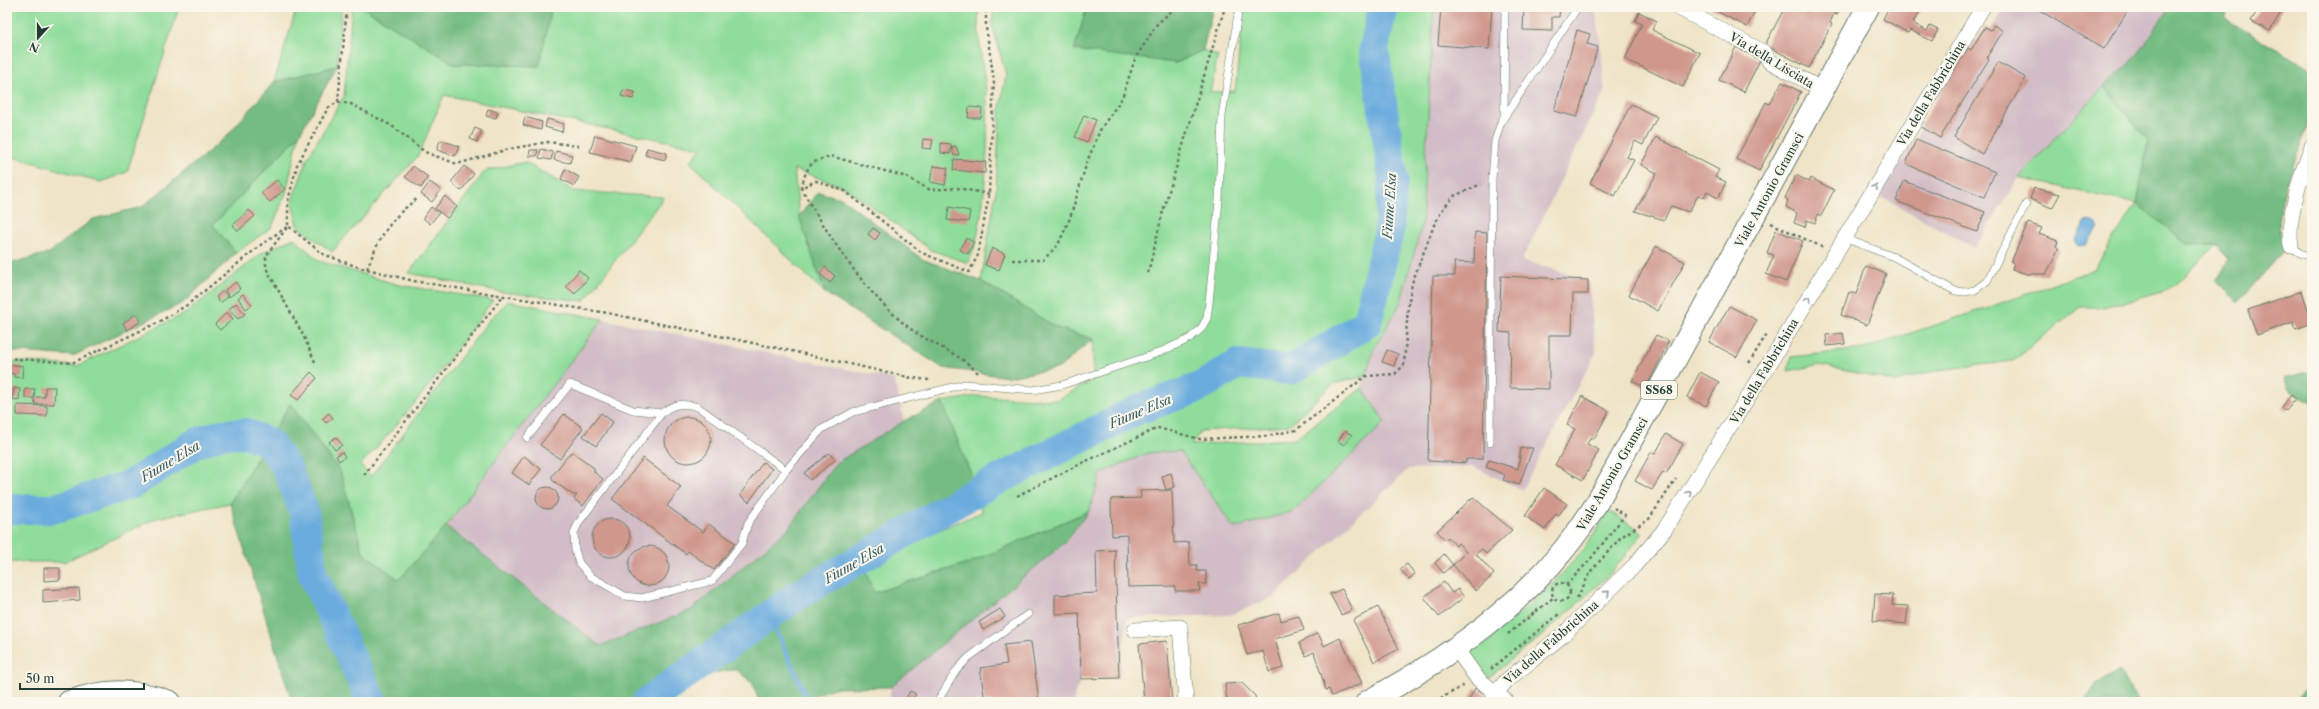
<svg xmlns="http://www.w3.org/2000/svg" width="2319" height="709" font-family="'Libre Caslon Text',serif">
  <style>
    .industrial { fill: #d2bdc6 }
    .green { fill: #90dd9b; stroke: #588d68 }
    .forest { fill: #74bc83; stroke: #4a7c5c }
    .water { fill: #6aacde; stroke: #447489 }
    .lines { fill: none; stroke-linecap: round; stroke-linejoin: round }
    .stream { stroke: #6aacde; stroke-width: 5 }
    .river { stroke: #6aacde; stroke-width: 30 }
    .building { fill: #d0978d }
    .lane-casing { stroke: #687767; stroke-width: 8 }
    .street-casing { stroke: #687767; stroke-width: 16 }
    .primary-casing { stroke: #687767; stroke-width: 24 }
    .path { stroke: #687767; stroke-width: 2.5; stroke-dasharray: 3 3; stroke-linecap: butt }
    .lane { stroke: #fff; stroke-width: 7 }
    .street { stroke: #fff; stroke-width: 15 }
    .primary { stroke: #fff; stroke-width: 22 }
    .oneway { stroke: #8f9e9a }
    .labels { text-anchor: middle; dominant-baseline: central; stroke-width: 4; stroke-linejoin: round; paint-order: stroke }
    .shield { fill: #fbf7ec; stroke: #61756b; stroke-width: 1 }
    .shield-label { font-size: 11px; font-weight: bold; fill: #1f3d34 }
    .street-label { font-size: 12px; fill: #1f3d34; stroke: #fbf7ec }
    .water-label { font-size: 13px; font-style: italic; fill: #365e67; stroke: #fbf7ec }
  </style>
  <rect width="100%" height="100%" fill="#fbf7ec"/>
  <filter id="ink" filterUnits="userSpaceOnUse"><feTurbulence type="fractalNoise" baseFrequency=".025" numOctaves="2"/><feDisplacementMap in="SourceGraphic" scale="8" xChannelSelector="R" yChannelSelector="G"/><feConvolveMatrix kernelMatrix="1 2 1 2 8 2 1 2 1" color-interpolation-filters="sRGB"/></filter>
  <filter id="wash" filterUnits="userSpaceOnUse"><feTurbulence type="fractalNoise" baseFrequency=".012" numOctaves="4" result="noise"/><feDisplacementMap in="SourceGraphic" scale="16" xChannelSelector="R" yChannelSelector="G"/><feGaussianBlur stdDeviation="0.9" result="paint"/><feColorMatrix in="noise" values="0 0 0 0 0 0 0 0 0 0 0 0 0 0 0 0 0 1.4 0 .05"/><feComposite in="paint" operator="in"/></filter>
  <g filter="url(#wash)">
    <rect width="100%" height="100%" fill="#efe4c7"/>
    <g class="industrial">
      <polygon points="1434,7 1594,7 1599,30 1605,90 1522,260 1588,280 1596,353 1522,490 1474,467 1408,469 1272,598 1230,615 1127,618 1119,678 1081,679 1074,695 1075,702 889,702 891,687 1063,544 1089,511 1101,473 1148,453 1180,451 1234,528 1294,511 1385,422 1362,388 1373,350 1400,304"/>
      <polygon points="2005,7 2169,7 2136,57 2104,86 2019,178 1975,248 1880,196 1916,139 1920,126 1985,27 1991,30"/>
      <polygon points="603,319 894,379 904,421 836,463 787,530 691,610 600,646 446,526"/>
    </g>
    <g class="green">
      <polygon points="7,7 179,7 127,172 101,182 7,155"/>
      <polygon points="297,7 342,7 337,66 274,82"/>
      <path d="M352 7H362L454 63 538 66 551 7H979C976 40 985 71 987 104 989 140 985 233 968 263L931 250 846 188 794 169 799 216 825 293 690 162 701 148 444 95 418 156 332 252 297 226 292 201 308 157 344 96Z"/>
      <polygon points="994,7 1087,7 1075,49 1176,63 1203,50 1218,56 1210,92 1235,91 1244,7 1434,7 1422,224 1400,304 1373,350 1366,376 1333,384 1289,425 1201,431 1191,445 1295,439 1362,388 1385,422 1294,511 1234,528 1180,451 1148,453 1101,473 1089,511 974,561 874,593 862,562 982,512 976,487 942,402 977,396 1057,400 1093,380 1093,339 1057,328 981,281 996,191 1000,107 1006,75 992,24"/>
      <polygon points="2104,86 2148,140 2138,204 2188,244 2216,245 2174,287 2107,307 2080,307 2013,361 1938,370 1896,382 1820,365 1788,371 1791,357 1863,349 2016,298 2094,269 2137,204 2019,178"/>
      <polygon points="299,135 286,193 272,227 236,253 213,225"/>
      <polygon points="525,162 574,191 664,197 584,301 501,292 409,273 485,171"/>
      <path d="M294 238 319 261 399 285 493 300C451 357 409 415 360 465L371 476 490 319 508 301 603 319 446 526 399 580 363 553 340 471 290 404 230 503 157 518 64 562H7V361L77 366 186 313 262 253Z"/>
      <path d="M1609 511 1643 533 1610 574 1545 633 1488 678 1468 654C1525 610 1571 575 1609 511Z"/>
    </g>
    <g class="forest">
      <polygon points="362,7 551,7 551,10 539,66 454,64"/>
      <polygon points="1087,7 1213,7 1203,50 1176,63 1074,50"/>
      <polygon points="2169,7 2231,7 2224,18 2312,70 2312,114 2286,185 2281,204 2279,225 2284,251 2238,302 2216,281 2229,259 2216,245 2188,244 2137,204 2148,140 2104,86 2136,57"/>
      <polygon points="337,66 299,135 213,225 236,253 183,303 73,356 7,351 7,264 49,253 93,219 142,207 226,137 274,82"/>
      <polygon points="818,192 841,198 922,259 981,281 1057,328 1093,339 1059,368 1008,377 943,368 825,293 799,216"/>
      <polygon points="2312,371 2312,402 2289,390 2284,378"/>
      <path d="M942 402 976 487 858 552 874 593 974 561 1089 511 1063 544 891 687 833 688 801 702H759L753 684 737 670C703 671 692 683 666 702H292L230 503 290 404 340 471 363 553 399 580 446 526 600 646 691 610 787 530 836 463 904 421Z"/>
      <polygon points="2119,670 2138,702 2084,702 2095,686"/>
      <polygon points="2310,686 2312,688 2312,702 2293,702"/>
    </g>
    <polygon class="water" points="2086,221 2094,222 2098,227 2086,245 2078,246 2075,241"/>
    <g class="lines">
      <polyline class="stream" points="770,616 808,702"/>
      <g class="river">
        <polyline points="7,509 53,509 132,484 196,443 222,434 246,433 269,443 287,468 304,512 313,575 372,702"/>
        <polyline points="647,702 798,595 984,487 1139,409 1198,388 1238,364 1291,370 1367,323 1389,231 1393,178 1374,48 1383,7"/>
      </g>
    </g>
    <g id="blocks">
      <g class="building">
        <polygon points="1441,7 1492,7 1489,49 1438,45"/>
        <polygon points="1524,7 1560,7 1559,17 1552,17 1552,31 1523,30"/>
        <polygon points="1709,7 1757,7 1747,27"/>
        <polygon points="1785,7 1799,7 1807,12 1809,7 1841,7 1837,15 1834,13 1830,23 1832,24 1809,68 1765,45"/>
        <polygon points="1889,7 1922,7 1913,23 1927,31 1930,26 1938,30 1932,41 1910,30 1908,33 1883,19"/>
        <polygon points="2034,7 2130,7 2104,49"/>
        <polygon points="2260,7 2284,7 2270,31 2251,21"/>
        <polygon points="1639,12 1657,21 1652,30 1700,53 1683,87 1625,59 1642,24 1635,21"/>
        <polygon points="1994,25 2003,31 1987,57 1989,59 1940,138 1920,126 1968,48 1971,50 1985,27 1991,30"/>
        <polygon points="1577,30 1590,34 1587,44 1598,47 1577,117 1554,111"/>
        <polygon points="1736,47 1760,60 1744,92 1719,80"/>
        <polygon points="1998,62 2026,78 1982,154 1954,137"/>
        <polygon points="1782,82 1801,92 1759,171 1736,159 1766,102 1769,104"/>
        <polygon points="623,90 635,92 633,99 621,96"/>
        <polygon points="1631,104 1657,117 1643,145 1635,141 1627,157 1634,160 1615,196 1590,183"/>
        <polygon points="969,107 982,108 981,118 968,118"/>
        <polygon points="488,109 498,112 496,118 486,116"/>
        <polygon points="1084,115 1096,120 1087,142 1075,137"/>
        <polygon points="525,117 542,122 541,130 523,125"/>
        <polygon points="547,119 564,124 562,132 545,127"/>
        <polygon points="475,128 482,131 477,142 470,139"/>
        <polygon points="595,135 636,146 631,162 590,152"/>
        <polygon points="1656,137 1719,170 1715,177 1726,182 1718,198 1707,192 1704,198 1698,195 1689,212 1671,206 1664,220 1635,211 1657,173 1641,165"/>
        <polygon points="923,139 933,140 931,149 922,148"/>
        <polygon points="1916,139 1995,172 1984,197 1906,164"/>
        <polygon points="440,140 459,146 455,156 437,150"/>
        <polygon points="941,143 951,144 950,154 941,153"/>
        <polygon points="956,146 959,155 954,156 951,147"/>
        <polygon points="647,148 667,153 665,160 645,155"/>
        <polygon points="541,149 553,152 551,160 539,158"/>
        <polygon points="530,150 538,150 537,156 529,156"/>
        <polygon points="556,151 572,155 570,163 554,160"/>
        <polygon points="954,159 986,162 985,173 953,170"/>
        <polygon points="413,166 428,177 421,188 405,177"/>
        <polygon points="464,166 474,174 461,191 451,182"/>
        <polygon points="933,166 948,168 945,185 930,182"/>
        <polygon points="565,169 579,177 574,186 561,179"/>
        <polygon points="1796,175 1809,182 1811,178 1834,190 1821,216 1818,214 1815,223 1807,220 1805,227 1794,223 1797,213 1786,207 1788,200 1785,198"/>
        <polygon points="277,180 285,189 270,202 261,193"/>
        <polygon points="1904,181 1985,212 1977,232 1896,201"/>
        <polygon points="430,182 441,190 432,202 421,194"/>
        <polygon points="2034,188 2060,194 2052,208 2030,199"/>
        <polygon points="445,196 457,207 447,218 435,208"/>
        <polygon points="431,207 439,213 430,224 423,218"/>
        <polygon points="949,207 970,211 968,222 947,220"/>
        <polygon points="249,210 255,216 238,231 233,225"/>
        <polygon points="2028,223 2042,228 2039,234 2058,241 2056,247 2059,249 2046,274 2027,274 2012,269 2014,263 2011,262"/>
        <polygon points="873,228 880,233 875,240 868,234"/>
        <polygon points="1776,230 1803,241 1786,282 1766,274 1774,255 1767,253"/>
        <polygon points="1475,232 1487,233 1483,459 1466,459 1466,463 1428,461 1433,276 1455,276 1454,262 1474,263"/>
        <polygon points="966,238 974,242 968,254 960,250"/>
        <polygon points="1656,246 1685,262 1658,311 1629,295"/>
        <polygon points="992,248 1005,254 999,270 985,265"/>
        <polygon points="1866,266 1886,274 1867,325 1841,315 1849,292 1856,294"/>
        <polygon points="825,267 835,276 830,283 820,274"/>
        <polygon points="579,270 588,278 575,294 566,286"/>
        <polygon points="1501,276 1588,280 1588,294 1573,294 1572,335 1549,335 1549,389 1510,388 1511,333 1499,332"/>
        <polygon points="236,282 240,289 229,297 225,290"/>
        <polygon points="223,291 228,297 220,303 216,297"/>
        <polygon points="2302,291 2312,323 2296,329 2293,322 2257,335 2248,310"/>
        <polygon points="243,294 252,305 246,309 238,298"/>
        <polygon points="236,303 245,314 238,319 229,309"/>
        <polygon points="1729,306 1757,320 1737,357 1709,342"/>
        <polygon points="227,312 233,319 220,330 215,324"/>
        <polygon points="136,314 141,321 127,330 123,323"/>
        <polygon points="1843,333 1845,344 1827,346 1826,335"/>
        <polygon points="1656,335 1669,341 1646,388 1632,381"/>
        <polygon points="1387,350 1398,354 1394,366 1382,362"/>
        <polygon points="7,364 23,366 22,378 14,377 14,374 7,373"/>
        <polygon points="311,372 317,378 298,400 291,395"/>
        <polygon points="1700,372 1719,382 1706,406 1687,397"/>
        <polygon points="45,387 55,387 54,404 35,404 34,398 25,398 25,389 35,389 34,397 45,397"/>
        <polygon points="14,388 20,389 19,400 12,399"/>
        <polygon points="2291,395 2296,399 2286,411 2282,407"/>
        <polygon points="1582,396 1609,411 1594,439 1591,437 1587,444 1599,450 1583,480 1555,465 1575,429 1567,425"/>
        <polygon points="17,405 47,406 47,416 17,415"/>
        <polygon points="329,413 333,418 326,423 322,419"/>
        <polygon points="601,413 613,422 596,446 583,436"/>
        <polygon points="564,414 583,428 560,459 540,445"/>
        <circle cx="688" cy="440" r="23"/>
        <polygon points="1345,431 1352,435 1344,445 1338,441"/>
        <polygon points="1666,434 1683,444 1666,474 1663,472 1652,490 1635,481 1651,452 1655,454"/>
        <polygon points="336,437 342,445 335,450 329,442"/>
        <polygon points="1521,448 1533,448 1519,485 1503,480 1505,475 1486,467 1489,460 1518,469"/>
        <polygon points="342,452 345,457 339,461 336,456"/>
        <polygon points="573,452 594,468 594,472 603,479 583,506 574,499 577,495 573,495 552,480 552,476 569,454"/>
        <polygon points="829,453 835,460 810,480 804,473"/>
        <polygon points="524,456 541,469 529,485 512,473"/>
        <polygon points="643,458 681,487 667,506 703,532 709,524 735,543 714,570 688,551 686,554 612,499"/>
        <polygon points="763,462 772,469 749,502 740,495"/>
        <polygon points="1171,473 1175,487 1166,490 1162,476"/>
        <circle cx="547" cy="498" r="11"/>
        <polygon points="1544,488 1567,504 1558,516 1556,514 1545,530 1525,516"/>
        <polygon points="1172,490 1174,543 1189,542 1190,565 1197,565 1197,571 1206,571 1206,584 1199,584 1200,591 1175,591 1175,586 1128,587 1127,535 1112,536 1111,499 1141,498 1140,491"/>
        <polygon points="1473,497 1512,530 1486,554 1482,549 1476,554 1494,574 1476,591 1453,565 1443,573 1435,563 1444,554 1453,565 1466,552 1458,543 1456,546 1448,537 1445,540 1437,531"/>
        <circle cx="611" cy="538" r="19"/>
        <circle cx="649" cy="566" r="20"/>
        <polygon points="1115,550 1119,678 1081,679 1079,613 1055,614 1055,595 1097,593 1096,551"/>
        <polygon points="1407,564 1415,574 1409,579 1400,569"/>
        <polygon points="44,568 60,568 60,580 44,581"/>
        <polygon points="1444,582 1452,593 1458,589 1464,597 1439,617 1424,597"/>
        <polygon points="79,588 80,600 43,603 43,590"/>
        <polygon points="1342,589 1352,610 1341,615 1330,594"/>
        <polygon points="1875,594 1893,595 1892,605 1908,606 1906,624 1873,621"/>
        <polygon points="1378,607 1399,649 1374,662 1353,620"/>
        <polygon points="1000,609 1005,617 983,630 979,622"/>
        <polygon points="1279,613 1281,621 1299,616 1304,630 1275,639 1283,668 1269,672 1263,651 1247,655 1238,625"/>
        <polygon points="1318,633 1324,646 1340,638 1362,683 1332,696 1329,689 1326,690 1314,652 1306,656 1299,643"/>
        <polygon points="1167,641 1172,702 1144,702 1139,644"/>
        <polygon points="1031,642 1039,702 985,702 980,668 1007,664 1004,645"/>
        <polygon points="1242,683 1255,696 1256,702 1227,702 1225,684"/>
        <polygon points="1475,688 1489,696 1485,702 1468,702"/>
        <polygon points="910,691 916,694 911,702 904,702"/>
        <polygon points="1933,699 1935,702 1925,702"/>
      </g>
    </g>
  </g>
  <g filter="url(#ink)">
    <use href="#blocks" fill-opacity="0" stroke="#687767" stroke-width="1"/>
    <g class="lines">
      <g class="lane-casing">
        <g id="lane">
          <polyline points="1504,117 1505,7"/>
          <polyline points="1844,238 1894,257 1955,291 1965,292 1975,290 1987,281 2026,204"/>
          <polyline points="2291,246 2300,253 2312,257"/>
          <polyline points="527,438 570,384 633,410 662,413"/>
          <polyline points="1490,443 1492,179 1495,141 1501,122 1578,7"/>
          <path d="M786 470 698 407C683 403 674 403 662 413L579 522 574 533 575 550 579 563 590 576 625 596 642 598 712 581 742 543 748 523 786 470 822 429 853 412 965 384 1033 390 1062 385 1158 353 1189 339 1201 329 1207 318 1209 303 1219 200 1222 116 1239 7"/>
          <polyline points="937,702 956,671 968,658 1028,614"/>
        </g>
      </g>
      <g class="street-casing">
        <g id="street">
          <polyline points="1677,7 1765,53 1769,61 1823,90"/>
          <path d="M2291 246C2286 221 2302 171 2312 146"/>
          <polyline points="1135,630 1180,627 1186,702"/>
          <polyline points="1455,647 1477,678 1507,702"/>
          <polyline points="1493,702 1495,694 1506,681 1563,635 1634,566 1665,529 1774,356 1983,7"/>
        </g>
      </g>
      <g class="primary-casing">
        <g id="primary">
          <path d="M69 702C104 689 135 689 170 702"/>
          <path d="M1367 702C1460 652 1551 586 1603 492L1868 7"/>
        </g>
      </g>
      <g class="path">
        <polyline points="338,102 351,104 392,126 425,152 457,164 509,149 548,142 579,146"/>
        <polyline points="801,188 806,172 812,163 830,156 907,177 930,190 957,188 989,194"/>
        <polyline points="1771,223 1822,247"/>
        <polyline points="1012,260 1043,260 1058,245 1070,218 1087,162 1100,130 1122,98 1135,59 1157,24 1176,7"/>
        <path d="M367 269C379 238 390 218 418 198"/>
        <polyline points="1148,273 1163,211 1225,7"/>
        <polyline points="7,358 72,363 159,322 187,305 262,244 288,226 323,254 355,266 414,281 607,313 787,350 912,378 929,380"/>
        <polyline points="315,362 303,335 266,268 266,256 288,226 288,201 297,165 328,108 338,102 347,7"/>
        <polyline points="1749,363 1766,335"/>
        <path d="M978 373C958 352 929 344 907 326 863 291 829 236 801 188L816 181 845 191 922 253 969 272 978 255 989 194 994 81 986 27V7"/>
        <polyline points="364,475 502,297"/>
        <polyline points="1017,496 1082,463 1158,428 1200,439 1266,436 1296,430 1366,376 1395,374 1404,365 1408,306 1412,283 1434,225 1443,209 1454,196 1481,184"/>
        <circle cx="1561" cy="592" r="9"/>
        <polyline points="1566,585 1589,561 1625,515 1614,508"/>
        <polyline points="1577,598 1591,571 1621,537 1649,519 1676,479"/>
        <polyline points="1508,634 1554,597"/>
        <polyline points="1491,669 1560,613"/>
        <polyline points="1435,702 1464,685"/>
      </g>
      <use href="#lane" class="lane"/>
      <use href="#street" class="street"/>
      <use href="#primary" class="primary"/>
    </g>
    <defs><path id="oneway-chevron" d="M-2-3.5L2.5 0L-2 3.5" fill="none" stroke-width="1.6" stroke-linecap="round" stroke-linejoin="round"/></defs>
    <g class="oneway">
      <use href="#oneway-chevron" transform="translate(1875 187) rotate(-59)"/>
      <use href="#oneway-chevron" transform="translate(1808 299) rotate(-60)"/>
      <use href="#oneway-chevron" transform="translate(1689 493) rotate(-57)"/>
      <use href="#oneway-chevron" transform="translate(1607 593) rotate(-44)"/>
    </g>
  </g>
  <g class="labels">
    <rect class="shield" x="1641" y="381" width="36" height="18" rx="3"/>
    <g class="shield-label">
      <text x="1659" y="390">SS68</text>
    </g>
    <g class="street-label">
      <text transform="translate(1772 60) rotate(31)">Via della Lisciata</text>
      <text transform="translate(1931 93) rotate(-59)">Via della Fabbrichina</text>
      <text transform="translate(1769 190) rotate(-61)">Viale Antonio Gramsci</text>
      <text transform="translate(1764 371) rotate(-59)">Via della Fabbrichina</text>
      <text transform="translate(1612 474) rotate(-60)">Viale Antonio Gramsci</text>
      <text transform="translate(1551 642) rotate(-41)">Via della Fabbrichina</text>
    </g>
    <g class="water-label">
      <text transform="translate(1389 206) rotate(-86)">Fiume Elsa</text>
      <text transform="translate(1140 411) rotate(-23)">Fiume Elsa</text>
      <text transform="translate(170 461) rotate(-31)">Fiume Elsa</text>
      <text transform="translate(854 563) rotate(-30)">Fiume Elsa</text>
    </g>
  </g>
  <rect width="2319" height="709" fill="none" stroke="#fbf7ec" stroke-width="24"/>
  <g transform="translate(38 38) rotate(201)" stroke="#fbf7ec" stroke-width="3" paint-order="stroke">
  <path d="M0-3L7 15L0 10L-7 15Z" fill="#1f3d34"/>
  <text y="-6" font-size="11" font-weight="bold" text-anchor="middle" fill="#1f3d34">N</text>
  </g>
  <path d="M20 683v6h124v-6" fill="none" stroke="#1f3d34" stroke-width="2"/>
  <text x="26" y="683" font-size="12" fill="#1f3d34" stroke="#fbf7ec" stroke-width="3" paint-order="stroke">50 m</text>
</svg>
